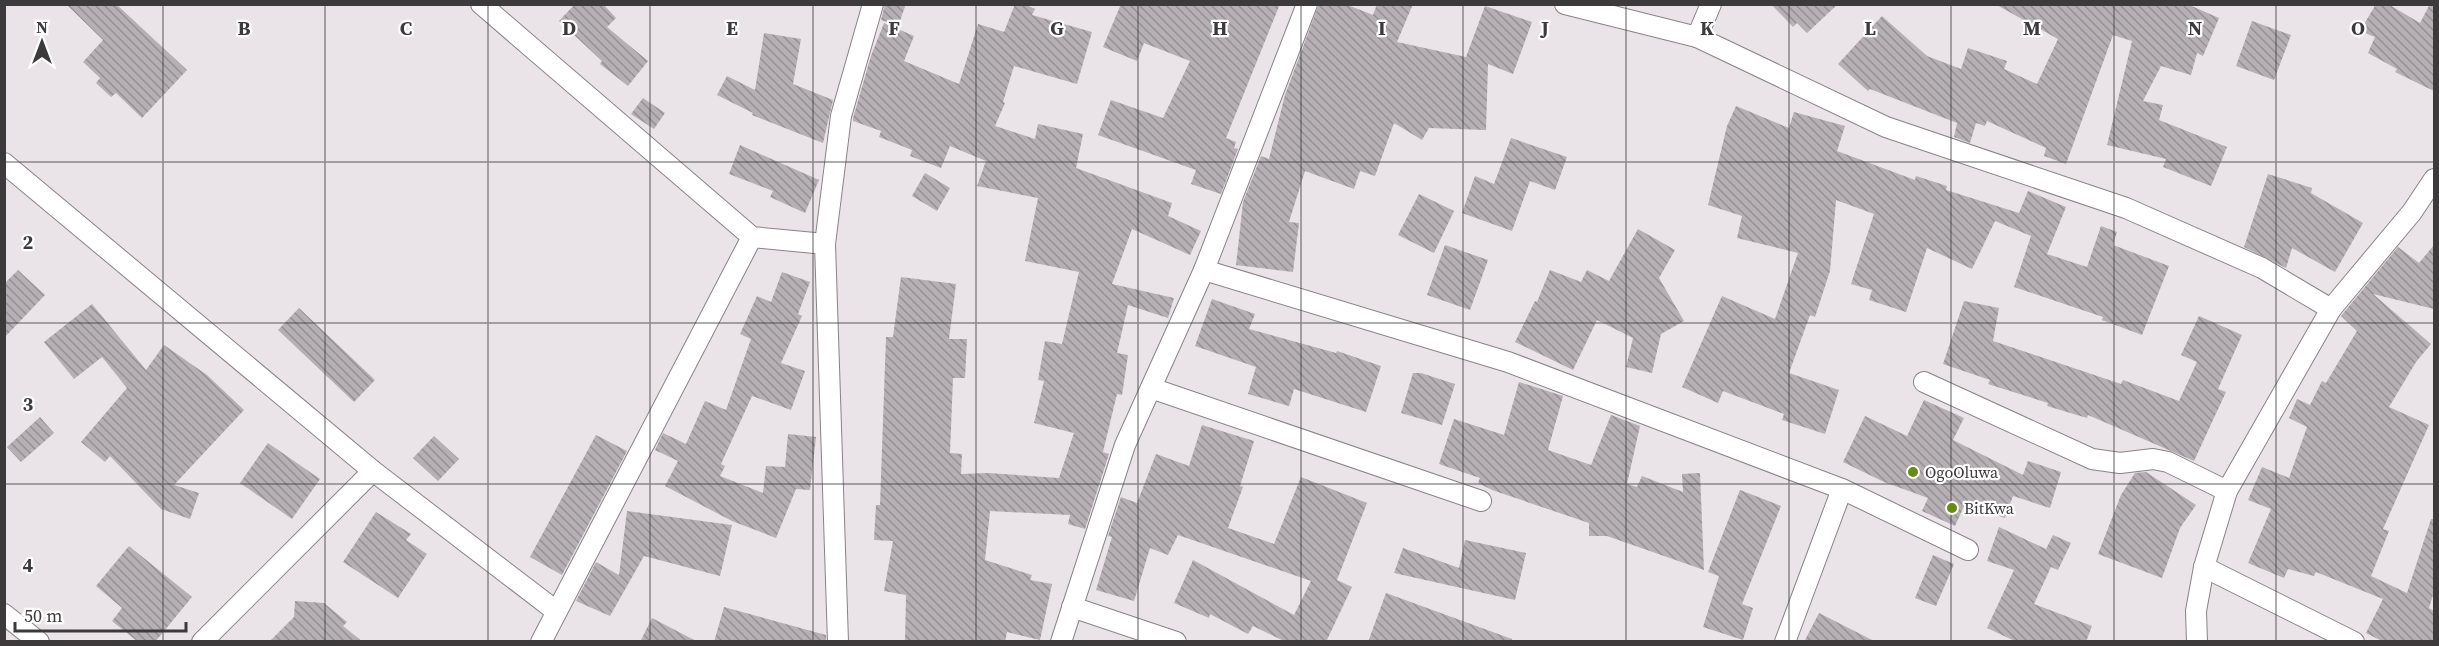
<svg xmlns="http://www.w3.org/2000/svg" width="2439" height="646" font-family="'Source Serif 4',serif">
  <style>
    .building { fill: url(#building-back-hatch) }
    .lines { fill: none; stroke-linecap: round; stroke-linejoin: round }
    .street-casing { stroke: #898387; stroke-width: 22 }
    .street { stroke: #fff; stroke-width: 20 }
    .grid { fill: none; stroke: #3d3a3c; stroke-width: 1.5; stroke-opacity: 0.55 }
    .poi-dot { fill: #688c13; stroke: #fff; stroke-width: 2 }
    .labels { text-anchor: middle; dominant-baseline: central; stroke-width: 4.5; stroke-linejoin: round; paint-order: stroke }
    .poi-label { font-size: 16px; fill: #3d3a3c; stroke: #fff; text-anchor: start }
    .grid-label { font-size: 20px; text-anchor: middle; font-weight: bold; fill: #3d3a3c; stroke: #fff; stroke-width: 4.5; stroke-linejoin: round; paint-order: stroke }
  </style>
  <defs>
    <pattern id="building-back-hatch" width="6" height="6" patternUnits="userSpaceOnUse" patternTransform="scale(1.5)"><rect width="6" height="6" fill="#b6b0b5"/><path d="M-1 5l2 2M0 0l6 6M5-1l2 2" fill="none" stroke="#959094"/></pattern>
  </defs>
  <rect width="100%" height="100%" fill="#eae3e8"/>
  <g class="building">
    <polygon points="66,4 116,4 187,70 142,118 116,93 111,97 96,83 100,78 83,62 103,40"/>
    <polygon points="575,4 603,4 616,18 607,27 648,61 628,86 600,64 602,61 559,21"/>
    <polygon points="885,4 906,4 898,26 881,20"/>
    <polygon points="1015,4 1024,4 1035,9 1032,15 1092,32 1077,84 1014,66 1003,102 1005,103 995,126 1035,139 1038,124 1083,134 1076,168 1172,203 1168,216 1201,231 1190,255 1132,229 1112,284 1174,298 1168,318 1128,305 1117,353 1128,355 1122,395 1117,394 1103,452 1109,454 1085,529 1068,524 1070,515 990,511 985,560 1032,575 1030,580 1052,584 1040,640 1007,632 1005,642 905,642 906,595 884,591 893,541 874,540 876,505 880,505 886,337 893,337 901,277 956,284 949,339 967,339 965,378 953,378 950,453 962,454 961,474 988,473 1059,478 1074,433 1034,423 1044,381 1038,380 1045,341 1062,344 1079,272 1025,261 1038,198 977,186 986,161 950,146 941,168 910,156 912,150 879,137 881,131 853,121 853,118 871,56 884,23 914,36 904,61 959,84 978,24 1004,32"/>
    <polygon points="1121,4 1280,4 1226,138 1236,142 1234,148 1238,149 1221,194 1191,184 1196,170 1098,135 1111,100 1163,118 1190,61 1144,43 1137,61 1103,47"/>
    <polygon points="1319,4 1345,4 1373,15 1377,4 1413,4 1397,42 1466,57 1485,6 1532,22 1513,74 1488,64 1486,130 1429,128 1422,140 1394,123 1375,176 1360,171 1354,189 1305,171 1289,222 1299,223 1293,272 1236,265 1243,202 1261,156 1269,159 1285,95"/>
    <polygon points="1771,4 1838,4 1807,33 1797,23 1793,27"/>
    <polygon points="1995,4 2187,4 2219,18 2203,56 2197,53 2191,75 2161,66 2143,101 2163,105 2159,120 2227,147 2211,186 2163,167 2166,159 2107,145 2132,41 2113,35 2066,164 2044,156 2046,148 1987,121 1985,126 1976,123 1970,143 1954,137 1957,123 1870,89 1868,91 1838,64 1882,16 1927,56 1961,69 1968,48 2007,61 2004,69 2037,84 2058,39"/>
    <polygon points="2376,4 2388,4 2420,23 2430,4 2434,4 2434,91 2395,72 2397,69 2368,53 2375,37 2360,31"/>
    <polygon points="2252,21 2291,35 2274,80 2236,66"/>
    <polygon points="764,33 801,39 793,84 833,100 823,143 752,115 753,113 717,95 727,76 755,90"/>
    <polygon points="643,98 665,113 654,129 631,114"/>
    <polygon points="1736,106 1789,128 1794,112 1845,126 1837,151 1915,180 1916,176 1947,186 1946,190 2019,213 2028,191 2066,207 2047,254 2087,267 2101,226 2117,232 2113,245 2169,266 2142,335 2102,320 2103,317 2014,287 2031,236 1995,221 1972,269 1927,248 1906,312 1869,300 1872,290 1851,284 1874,214 1836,200 1830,271 1815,317 1810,315 1789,373 1839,390 1825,434 1782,420 1784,414 1723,391 1718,403 1682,387 1722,296 1775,319 1798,253 1737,238 1742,216 1708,205 1727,126"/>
    <polygon points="1511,138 1567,157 1555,190 1530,181 1512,231 1462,213 1475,176 1494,184"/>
    <polygon points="740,145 819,180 805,213 770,197 773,191 729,174"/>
    <polygon points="925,173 950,188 937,211 912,196"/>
    <polygon points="2268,174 2312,188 2311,193 2363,223 2335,272 2292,248 2286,268 2244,247"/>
    <polygon points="1419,194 1454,211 1434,253 1398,235"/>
    <polygon points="1638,229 1675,250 1659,278 1684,321 1661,334 1652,373 1626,367 1633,338 1597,320 1573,370 1515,342 1535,301 1537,302 1550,270 1581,282 1587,270 1609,281"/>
    <polygon points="1445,245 1488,260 1470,310 1427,295"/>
    <polygon points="2434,245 2434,309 2373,294 2431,344 2416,362 2389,407 2429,425 2383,529 2389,531 2371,576 2407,593 2431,519 2434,519 2434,592 2429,608 2434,611 2434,642 2384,642 2366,633 2383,599 2316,572 2314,576 2288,569 2284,578 2248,563 2271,509 2248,500 2262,467 2289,478 2307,427 2289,418 2297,399 2310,405 2322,381 2326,383 2357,331 2341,316 2398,247 2419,263"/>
    <polygon points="18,270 45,295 4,338 4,284"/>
    <polygon points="782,272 810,282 798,314 802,316 781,363 805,371 791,410 752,396 721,464 725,466 720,476 763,493 766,466 785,467 788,434 816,437 810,490 796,489 776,538 732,521 665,486 678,461 655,450 663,433 686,444 705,401 726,410 751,339 740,334 757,296 771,302"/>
    <polygon points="1212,299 1255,314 1249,329 1336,353 1337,351 1381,366 1366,412 1294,389 1289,406 1248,394 1256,367 1195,346"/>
    <polygon points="1964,301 1999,308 1993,341 2121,384 2123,380 2179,401 2197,362 2181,355 2199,316 2242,335 2218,389 2226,392 2194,461 2088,415 2087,418 2047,406 2048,403 1988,384 1990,380 1943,364"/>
    <polygon points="92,304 146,370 164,345 207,375 244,410 174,485 199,493 190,519 161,509 110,456 105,462 81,442 127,388 102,357 74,379 44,342"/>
    <polygon points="299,308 375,380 354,402 278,330"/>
    <polygon points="1413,373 1421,373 1455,384 1442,425 1401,413"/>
    <polygon points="1519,382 1563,396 1548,450 1591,465 1611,415 1640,426 1627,484 1637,487 1642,476 1683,492 1682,474 1700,473 1704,570 1607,536 1589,536 1589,523 1492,490 1478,483 1480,478 1439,464 1454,419 1504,435"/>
    <polygon points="1924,400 1964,418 1953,440 2023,475 2028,461 2061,472 2050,508 2013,496 2005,518 1965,504 1955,526 1922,511 1928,498 1884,482 1843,462 1865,416 1907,436"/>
    <polygon points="40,417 54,433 21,462 7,447"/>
    <polygon points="1202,425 1254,441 1240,486 1243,487 1228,528 1274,544 1301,477 1367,503 1337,580 1352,587 1326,642 1286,642 1253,626 1248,634 1210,614 1209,618 1174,603 1193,560 1294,615 1311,581 1178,535 1168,555 1150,548 1134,601 1096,590 1112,537 1108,536 1121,497 1137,503 1156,454 1189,466"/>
    <polygon points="596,435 627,451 562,575 530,557"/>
    <polygon points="434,436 459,459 438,481 413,458"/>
    <polygon points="268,443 320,479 292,519 240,483"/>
    <polygon points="2146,472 2196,505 2180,528 2162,578 2098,554 2121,495 2135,473"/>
    <polygon points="1740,490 1781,506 1742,604 1753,608 1743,640 1703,627 1719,576 1708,572"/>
    <polygon points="627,511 732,525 720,576 644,556 610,616 576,601 596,562 619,575"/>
    <polygon points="376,512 411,534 406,540 427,554 398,598 343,562"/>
    <polygon points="1999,527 2046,549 2053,535 2071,543 2058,570 2051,567 2034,604 2092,626 2086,642 2017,642 1987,628 2014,570 1987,561"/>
    <polygon points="1465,540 1526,553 1515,600 1394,573 1403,548 1459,568"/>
    <polygon points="129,546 192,597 155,642 138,642 112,621 122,608 96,586"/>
    <polygon points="1933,555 1954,564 1936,606 1915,598"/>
    <polygon points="1386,593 1512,639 1512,642 1368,642"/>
    <polygon points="295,601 324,603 347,622 343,626 363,642 269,642 294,617"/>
    <polygon points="724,607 826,635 826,642 714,642"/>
    <polygon points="1819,613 1876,642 1804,642"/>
    <polygon points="652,618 698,642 640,642"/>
  </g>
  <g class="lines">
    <g class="street-casing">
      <g id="street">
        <polyline points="481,4 752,237 825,244 838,642"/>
        <polyline points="1565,4 1697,37 1886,127 2126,208 2262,268 2331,309"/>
        <polyline points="1697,37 1711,4"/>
        <polyline points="4,163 373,471 556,611"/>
        <polyline points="825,244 841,116 873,4"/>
        <polyline points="1204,270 1508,362 1842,489 1968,550"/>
        <polyline points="1924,382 2092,459 2120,463 2153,459 2168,462 2227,491"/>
        <polyline points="1151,388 1481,501"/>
        <polyline points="2204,567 2354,642"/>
        <polyline points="1072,607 1176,642"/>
        <polyline points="4,614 39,642"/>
        <polyline points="202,642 373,471"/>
        <polyline points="541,642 752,237"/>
        <polyline points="1061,642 1125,445 1204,270 1307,4"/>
        <polyline points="1785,642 1842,489"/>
        <polyline points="2197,642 2196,611 2204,567 2227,491 2331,309 2412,212 2434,179"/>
      </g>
    </g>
    <use href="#street" class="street"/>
  </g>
  <path class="grid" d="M163 4V642M325 4V642M488 4V642M650 4V642M813 4V642M976 4V642M1138 4V642M1301 4V642M1463 4V642M1626 4V642M1789 4V642M1951 4V642M2114 4V642M2276 4V642M4 162H2434M4 323H2434M4 484H2434"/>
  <g class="poi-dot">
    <circle cx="1913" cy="472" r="6"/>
    <circle cx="1952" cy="508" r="6"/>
  </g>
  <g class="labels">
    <g class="poi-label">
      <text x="1925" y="472">OgoOluwa</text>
      <text x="1964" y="508">BitKwa</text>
    </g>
  </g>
  <g class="grid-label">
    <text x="244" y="35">B</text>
    <text x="406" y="35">C</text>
    <text x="569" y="35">D</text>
    <text x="732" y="35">E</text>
    <text x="894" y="35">F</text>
    <text x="1057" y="35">G</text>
    <text x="1220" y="35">H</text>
    <text x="1382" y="35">I</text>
    <text x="1545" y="35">J</text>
    <text x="1707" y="35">K</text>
    <text x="1870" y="35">L</text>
    <text x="2032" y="35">M</text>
    <text x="2195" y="35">N</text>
    <text x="2358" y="35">O</text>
    <text x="28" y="249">2</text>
    <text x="28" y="411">3</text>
    <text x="28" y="572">4</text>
  </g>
  <rect width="2439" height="646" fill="none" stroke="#3d3a3c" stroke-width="12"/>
  <g transform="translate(42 42)" stroke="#ffffff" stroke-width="4.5" paint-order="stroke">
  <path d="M0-4.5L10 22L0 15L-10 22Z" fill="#3d3a3c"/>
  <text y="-9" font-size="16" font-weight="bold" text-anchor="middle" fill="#3d3a3c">N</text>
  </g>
  <path d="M15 622v9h171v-9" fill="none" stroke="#3d3a3c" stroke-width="3"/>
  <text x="24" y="622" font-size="18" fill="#3d3a3c" stroke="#ffffff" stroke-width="4.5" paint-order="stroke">50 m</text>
</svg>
